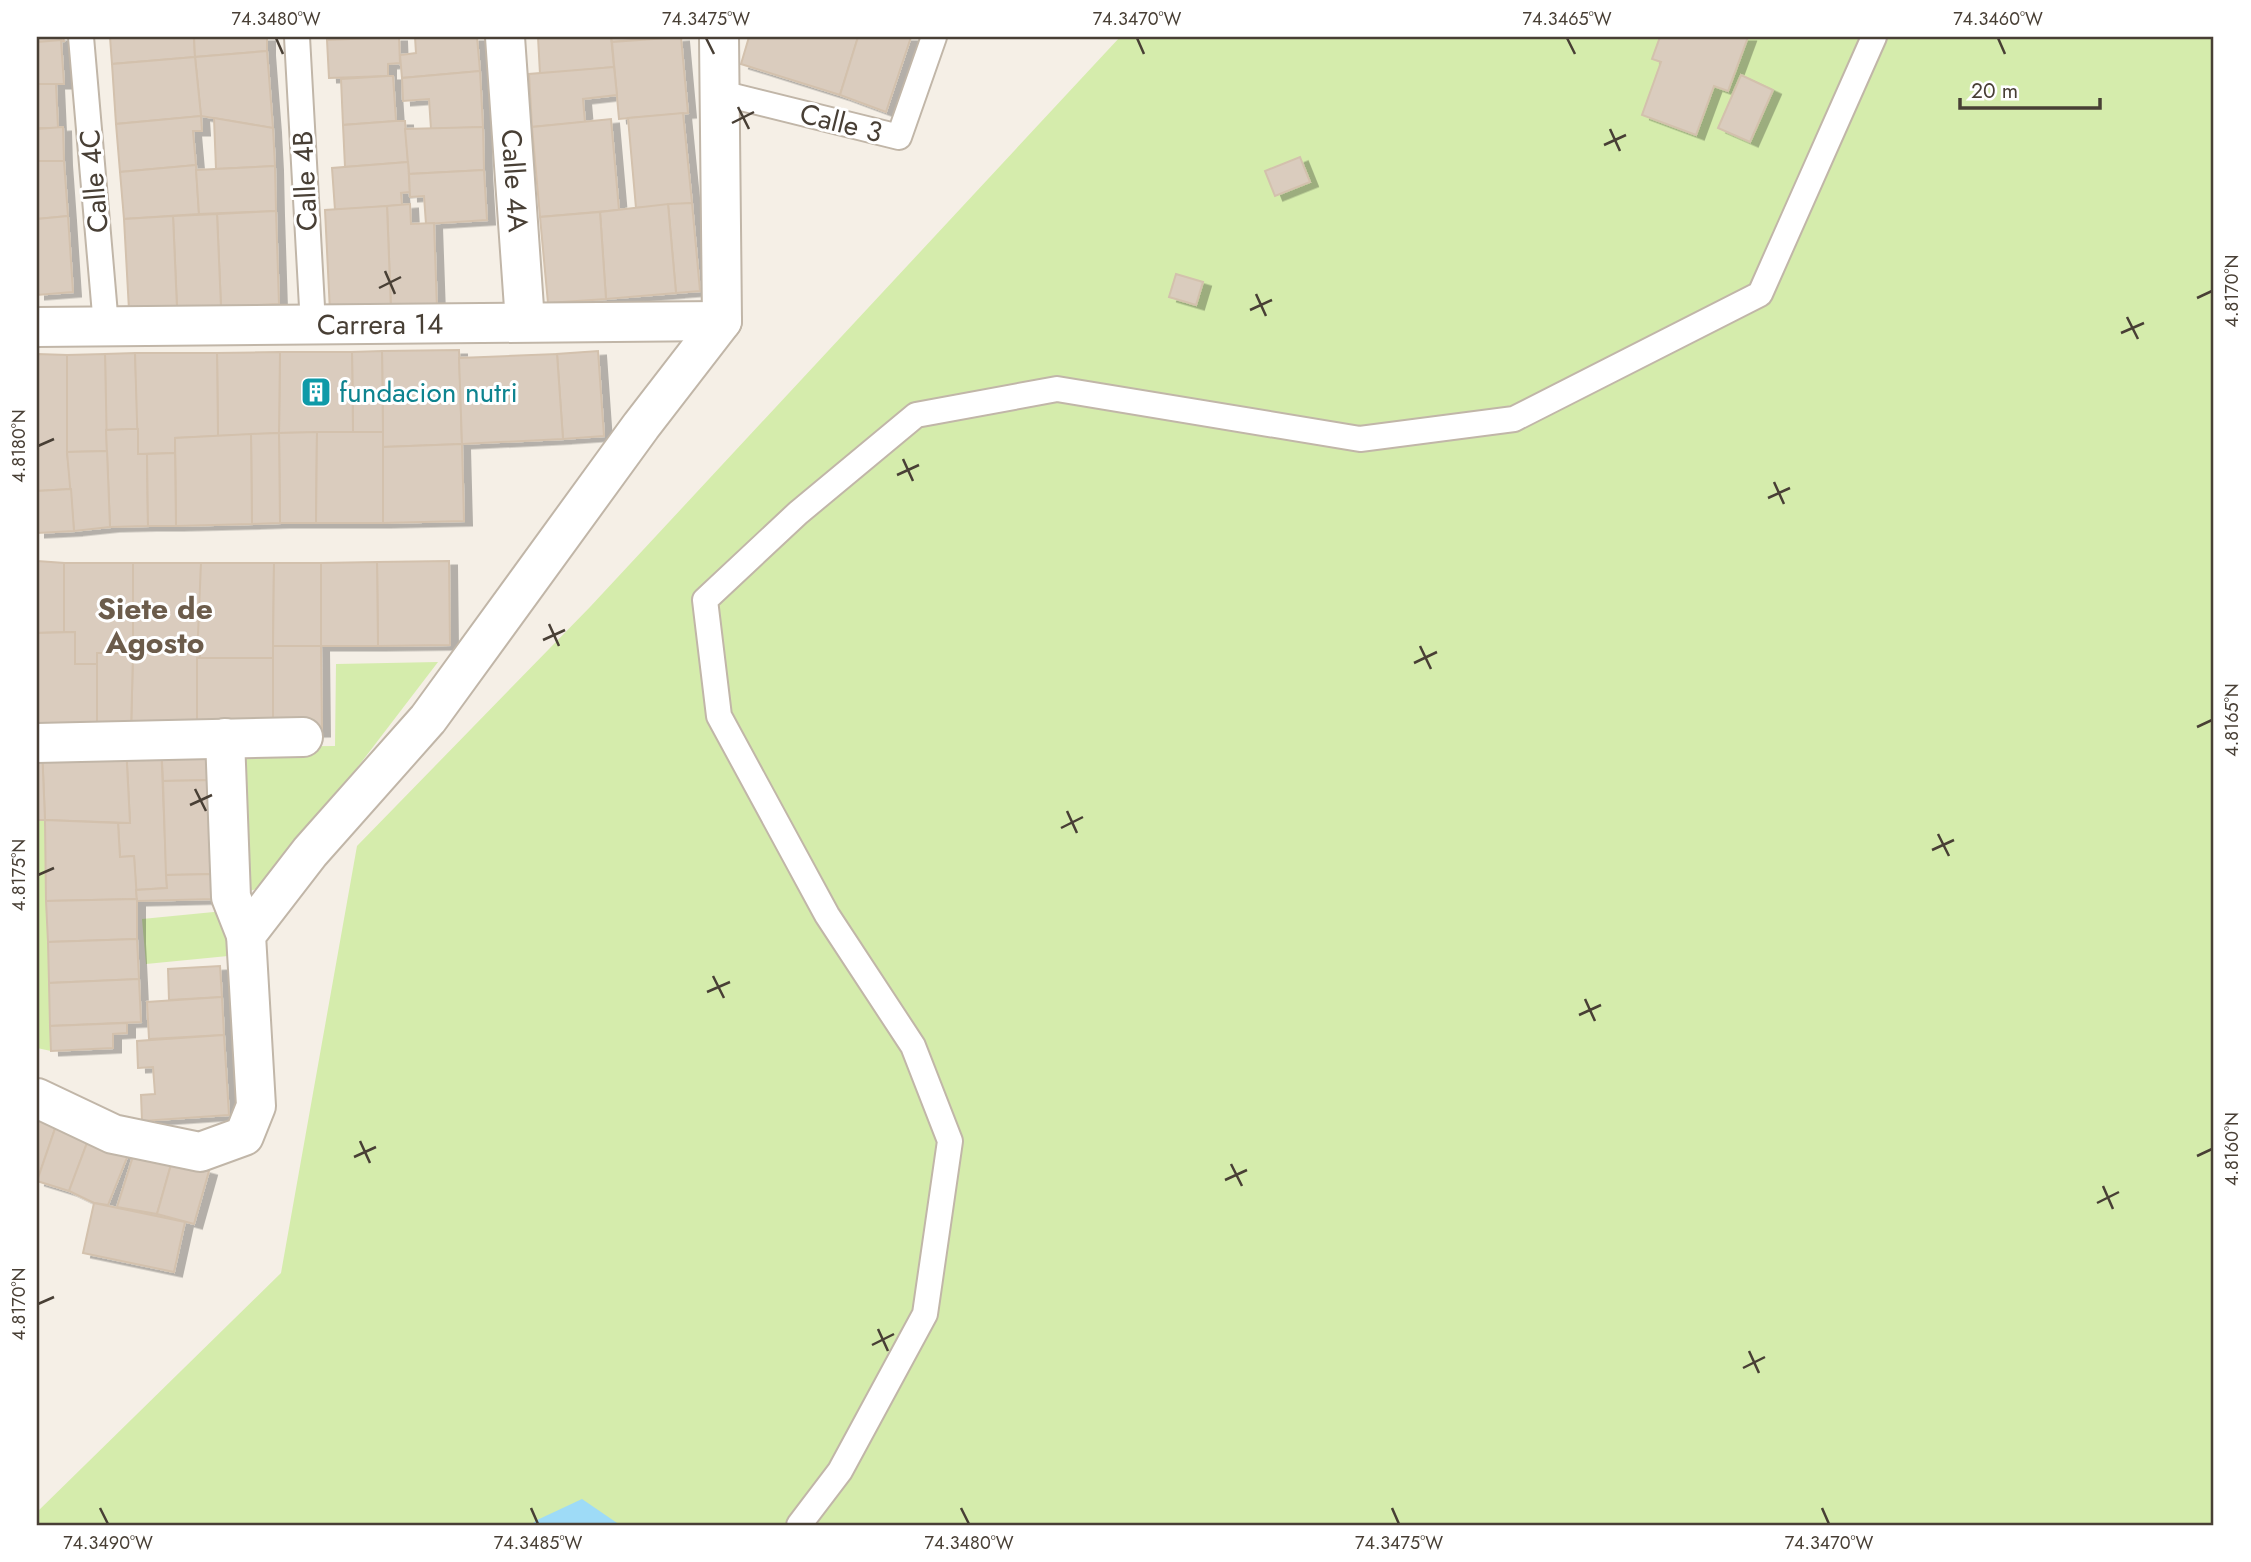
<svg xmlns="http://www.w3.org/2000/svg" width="2251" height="1562" font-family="Jost,sans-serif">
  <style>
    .green { fill: #d5ecac }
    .water { fill: #9edbf7 }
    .building { fill: #daccbe; stroke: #d3c1ad; stroke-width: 2; filter: url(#shadow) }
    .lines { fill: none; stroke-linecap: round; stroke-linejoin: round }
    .service-casing { stroke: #c1b6a8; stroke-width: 28 }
    .minor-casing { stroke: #c1b6a8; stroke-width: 42 }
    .service { stroke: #fff; stroke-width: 24 }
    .minor { stroke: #fff; stroke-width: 38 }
    .ticks { fill: none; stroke: #483f35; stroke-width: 2.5 }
    .labels { text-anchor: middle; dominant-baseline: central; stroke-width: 6; stroke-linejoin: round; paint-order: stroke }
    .street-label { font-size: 28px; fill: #483f35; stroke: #fff }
    .culture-label { font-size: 28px; fill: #0d838f; stroke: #fff; text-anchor: start }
    .neighbourhood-label { font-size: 30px; font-weight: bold; fill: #6c5c4b; stroke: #fff }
    .neatline { fill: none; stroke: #483f35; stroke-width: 2.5 }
    .ticks-label { font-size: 18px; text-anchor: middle; fill: #483f35 }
  </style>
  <defs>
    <filter id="shadow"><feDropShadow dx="8" dy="4.5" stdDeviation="0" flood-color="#0004"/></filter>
  </defs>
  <rect width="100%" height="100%" fill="#f5efe6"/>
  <g class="green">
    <polygon points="1120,37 2214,37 2214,1525 37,1525 37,1512 281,1273 357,846 590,607"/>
    <polygon points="438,662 334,798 282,883 237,894 237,747 335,746 336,664"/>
    <polygon points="37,820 45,820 51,1051 37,1048"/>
    <polygon points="224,911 228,956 146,964 142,919"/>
  </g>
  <polygon class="water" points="582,1499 620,1525 531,1525 537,1520"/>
  <g class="building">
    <polygon points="37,37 63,37 64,41 37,42"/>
    <polygon points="110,37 194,37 195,57 112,64"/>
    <polygon points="194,37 267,37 267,51 195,57"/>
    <polygon points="335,37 399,37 335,39"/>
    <polygon points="399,37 400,63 388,64 388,76 329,78 327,40"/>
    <polygon points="415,37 477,37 480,71 402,78 400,55 416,53"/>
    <polygon points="538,37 611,37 614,67 540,74"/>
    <polygon points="611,37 664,37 612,42"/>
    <polygon points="681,37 688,113 619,119 612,42"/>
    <polygon points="749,37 858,37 840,95 741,64"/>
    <polygon points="858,37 911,37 886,112 840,95"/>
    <polygon points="1660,37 1748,37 1728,91 1714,86 1696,135 1642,115 1661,62 1652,59"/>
    <polygon points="61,40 64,84 37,84 37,42"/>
    <polygon points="267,51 273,128 201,116 195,57"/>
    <polygon points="195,57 201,116 116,124 112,64"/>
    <polygon points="614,67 617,95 583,99 585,122 532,127 529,74"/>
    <polygon points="480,71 483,127 431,129 429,99 403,101 402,78"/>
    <polygon points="1741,75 1773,90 1750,142 1718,128"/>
    <polygon points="388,76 393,76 396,121 343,125 341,79"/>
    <polygon points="37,84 56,84 58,128 37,128"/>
    <polygon points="683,113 692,203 636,208 628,118"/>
    <polygon points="201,116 202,131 193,131 196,165 120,172 116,124"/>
    <polygon points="214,118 273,128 275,166 216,169"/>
    <polygon points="611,119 619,210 540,217 532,127"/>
    <polygon points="396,121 405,121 408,162 345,167 343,125"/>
    <polygon points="63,127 64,161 37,161 37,129"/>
    <polygon points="483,127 484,170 409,174 405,129"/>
    <polygon points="1300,157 1310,182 1275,196 1265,171"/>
    <polygon points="37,161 64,161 68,216 37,219"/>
    <polygon points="408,162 410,192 401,193 402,205 335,210 332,168"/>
    <polygon points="196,165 199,214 124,219 120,172"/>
    <polygon points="275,166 276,211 199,214 196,170"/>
    <polygon points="484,170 487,220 426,224 424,196 410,197 409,174"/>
    <polygon points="692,203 700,291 676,293 668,204"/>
    <polygon points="410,204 411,224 434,223 437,309 391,310 387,206"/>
    <polygon points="668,204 676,293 606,299 600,212"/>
    <polygon points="387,206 391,310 330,312 325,210"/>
    <polygon points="276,211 279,304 221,307 217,214"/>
    <polygon points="600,212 606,299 548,303 540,217"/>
    <polygon points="217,214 221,307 177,308 173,216"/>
    <polygon points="68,216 73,292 37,295 37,219"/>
    <polygon points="173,216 177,308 129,310 124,219"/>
    <polygon points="1176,274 1203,282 1196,305 1169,297"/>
    <polygon points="459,350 462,444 383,447 382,351"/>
    <polygon points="382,351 383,432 353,432 352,352"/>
    <polygon points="598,351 604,436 563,439 557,354"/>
    <polygon points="280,352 352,352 353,432 279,433"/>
    <polygon points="280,352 279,433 218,436 217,353"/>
    <polygon points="135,353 138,429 106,430 105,354"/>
    <polygon points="135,353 217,353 218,436 175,438 175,453 138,454"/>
    <polygon points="37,354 67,355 67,452 71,489 37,491"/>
    <polygon points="105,354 107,451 67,452 67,355"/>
    <polygon points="557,354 563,439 462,444 459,358"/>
    <polygon points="129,429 138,429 138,454 147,454 148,526 110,527 106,430"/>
    <polygon points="317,432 316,523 280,523 279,433"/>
    <polygon points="317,432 383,432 383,523 316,523"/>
    <polygon points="279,433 280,523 252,524 251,434"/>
    <polygon points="251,434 252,524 176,526 175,438"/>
    <polygon points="462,444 464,521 383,523 383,447"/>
    <polygon points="107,451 110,527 74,531 67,452"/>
    <polygon points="175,453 176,526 148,526 147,454"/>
    <polygon points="71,489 74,531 37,533 37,491"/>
    <polygon points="37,561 64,563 64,632 37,633"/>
    <polygon points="449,561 450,645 378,646 377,562"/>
    <polygon points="377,562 378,646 321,646 321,563"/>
    <polygon points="64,563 133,563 133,653 97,653 97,664 75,664 75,632 64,632"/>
    <polygon points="133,563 201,563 200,652 133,653"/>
    <polygon points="201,563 274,563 273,658 197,658"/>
    <polygon points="274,563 321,563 321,646 273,646"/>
    <polygon points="75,632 75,664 97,664 97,733 37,733 37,633"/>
    <polygon points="273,646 321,646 322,732 273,733"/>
    <polygon points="200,652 197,733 131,732 133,653"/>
    <polygon points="97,653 133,653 131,732 97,733"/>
    <rect x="197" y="658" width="76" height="75"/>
    <polygon points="161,744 215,748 214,780 163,781"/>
    <polygon points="161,744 167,888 136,890 134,856 120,857 118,823 130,823 126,745"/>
    <polygon points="126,745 130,823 45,820 42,748"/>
    <polygon points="37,748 42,748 45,820 37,820"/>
    <polygon points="214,780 216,874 166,875 163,781"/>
    <polygon points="45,820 118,823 120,857 134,856 137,899 46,901"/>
    <polygon points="216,874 215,899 137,901 136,890 167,888 166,875"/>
    <polygon points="137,899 137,939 48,942 46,901"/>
    <polygon points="137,939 139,979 49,983 48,942"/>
    <polygon points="220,966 222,997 169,1000 168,969"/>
    <polygon points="139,979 141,1022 50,1026 49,983"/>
    <polygon points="222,997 224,1035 149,1039 147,1002"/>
    <polygon points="127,1023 127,1033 113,1034 113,1048 51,1051 50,1026"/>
    <polygon points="224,1035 229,1115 142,1121 141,1095 155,1094 153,1067 138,1068 137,1041"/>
    <polygon points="37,1113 58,1120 37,1181"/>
    <polygon points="58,1120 90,1135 69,1191 37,1181"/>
    <polygon points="90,1135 130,1150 108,1205 94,1203 69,1191"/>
    <polygon points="135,1150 172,1161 157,1214 117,1207"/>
    <polygon points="172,1161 209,1171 194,1224 157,1214"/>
    <polygon points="94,1203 185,1222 174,1272 83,1253"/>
  </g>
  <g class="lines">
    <g class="service-casing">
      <g id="service">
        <polyline points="81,37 106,326"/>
        <polyline points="297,37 313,325"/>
        <polyline points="721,93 899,137 934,37"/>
        <polyline points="799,1525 840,1471 925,1314 950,1141 913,1046 827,915 719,716 705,600 798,513 916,415 1057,389 1360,439 1514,419 1760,294 1874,37"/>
      </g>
    </g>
    <g class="minor-casing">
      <g id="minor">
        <path id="s1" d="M505 37 525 322"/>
        <path id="s2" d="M37 327 722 321"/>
        <polyline points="225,738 231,897 246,935"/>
        <polyline points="37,743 303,737"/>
        <polyline points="37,1098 113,1134 200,1152 244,1136 256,1106 246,935 310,852 428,719 641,426 722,321 719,37"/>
      </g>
    </g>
    <use href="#service" class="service"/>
    <use href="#minor" class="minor"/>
  </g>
  <path class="ticks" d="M276 38 283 54M706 38 714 54M1137 38 1144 54M1567 38 1575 54M1998 38 2005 54M738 107 749 129M732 123 754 112M1610 129 1620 151M1604 145 1626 135M385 271 395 294M379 288 401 277M1256 294 1266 316M2197 298 2212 291M1250 310 1272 300M2127 317 2138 339M2121 333 2144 323M38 446 54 439M903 459 913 481M897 475 919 465M1774 482 1784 504M1768 498 1790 488M549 624 559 646M543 640 565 630M1420 646 1431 669M1414 663 1437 652M2197 727 2212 720M195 789 206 811M190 805 212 795M1067 811 1077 833M1061 828 1083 817M1938 834 1949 856M1932 850 1954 840M38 875 54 868M713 976 724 998M707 992 730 982M1585 999 1595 1021M1579 1015 1601 1005M360 1141 370 1163M2197 1156 2212 1149M354 1157 376 1147M1231 1164 1242 1186M1225 1180 1247 1170M2103 1186 2113 1209M2097 1203 2119 1192M38 1304 54 1297M878 1329 888 1351M872 1345 894 1334M1749 1351 1759 1373M1743 1368 1765 1357M100 1508 108 1524M531 1508 538 1524M961 1508 969 1524M1392 1508 1399 1524M1822 1508 1829 1524"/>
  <defs>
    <g id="building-square" transform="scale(1.575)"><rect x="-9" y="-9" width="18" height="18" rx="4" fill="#0f9aa8" stroke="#fff"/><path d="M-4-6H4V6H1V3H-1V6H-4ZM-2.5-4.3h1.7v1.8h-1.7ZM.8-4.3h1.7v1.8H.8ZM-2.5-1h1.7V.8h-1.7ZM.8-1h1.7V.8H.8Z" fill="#fff"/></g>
  </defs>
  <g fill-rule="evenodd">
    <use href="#building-square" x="316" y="392"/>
  </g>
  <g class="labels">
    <g class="street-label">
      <text transform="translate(841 123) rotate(14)">Calle 3</text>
      <text stroke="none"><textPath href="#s1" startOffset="144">Calle 4A</textPath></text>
      <text transform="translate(94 181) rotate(-95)">Calle 4C</text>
      <text transform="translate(305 181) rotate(-93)">Calle 4B</text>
      <text stroke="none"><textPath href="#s2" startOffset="343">Carrera 14</textPath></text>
    </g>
    <g class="culture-label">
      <text x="339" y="392">fundacion nutri</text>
    </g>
    <g class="neighbourhood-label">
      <text x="155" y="608">Siete de<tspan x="155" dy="34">Agosto</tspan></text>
    </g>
  </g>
  <rect width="2251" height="1562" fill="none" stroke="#ffffff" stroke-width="77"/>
  <path d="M1960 98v10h140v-10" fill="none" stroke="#483f35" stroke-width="3.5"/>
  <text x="1971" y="98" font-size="21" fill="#483f35" stroke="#ffffff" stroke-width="5" paint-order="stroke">20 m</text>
  <rect x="38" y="38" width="2174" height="1486" class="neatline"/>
  <g class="ticks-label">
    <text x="276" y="25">74.3480°W</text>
    <text x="706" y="25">74.3475°W</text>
    <text x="1137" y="25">74.3470°W</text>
    <text x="1567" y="25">74.3465°W</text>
    <text x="1998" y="25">74.3460°W</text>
    <text transform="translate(2232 291) rotate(-90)" y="6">4.8170°N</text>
    <text transform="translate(19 446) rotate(-90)" y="6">4.8180°N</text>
    <text transform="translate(2232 720) rotate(-90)" y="6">4.8165°N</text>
    <text transform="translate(19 875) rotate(-90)" y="6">4.8175°N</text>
    <text transform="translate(2232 1149) rotate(-90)" y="6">4.8160°N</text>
    <text transform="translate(19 1304) rotate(-90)" y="6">4.8170°N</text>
    <text x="108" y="1549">74.3490°W</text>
    <text x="538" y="1549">74.3485°W</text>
    <text x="969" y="1549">74.3480°W</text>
    <text x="1399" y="1549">74.3475°W</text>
    <text x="1829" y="1549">74.3470°W</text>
  </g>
</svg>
